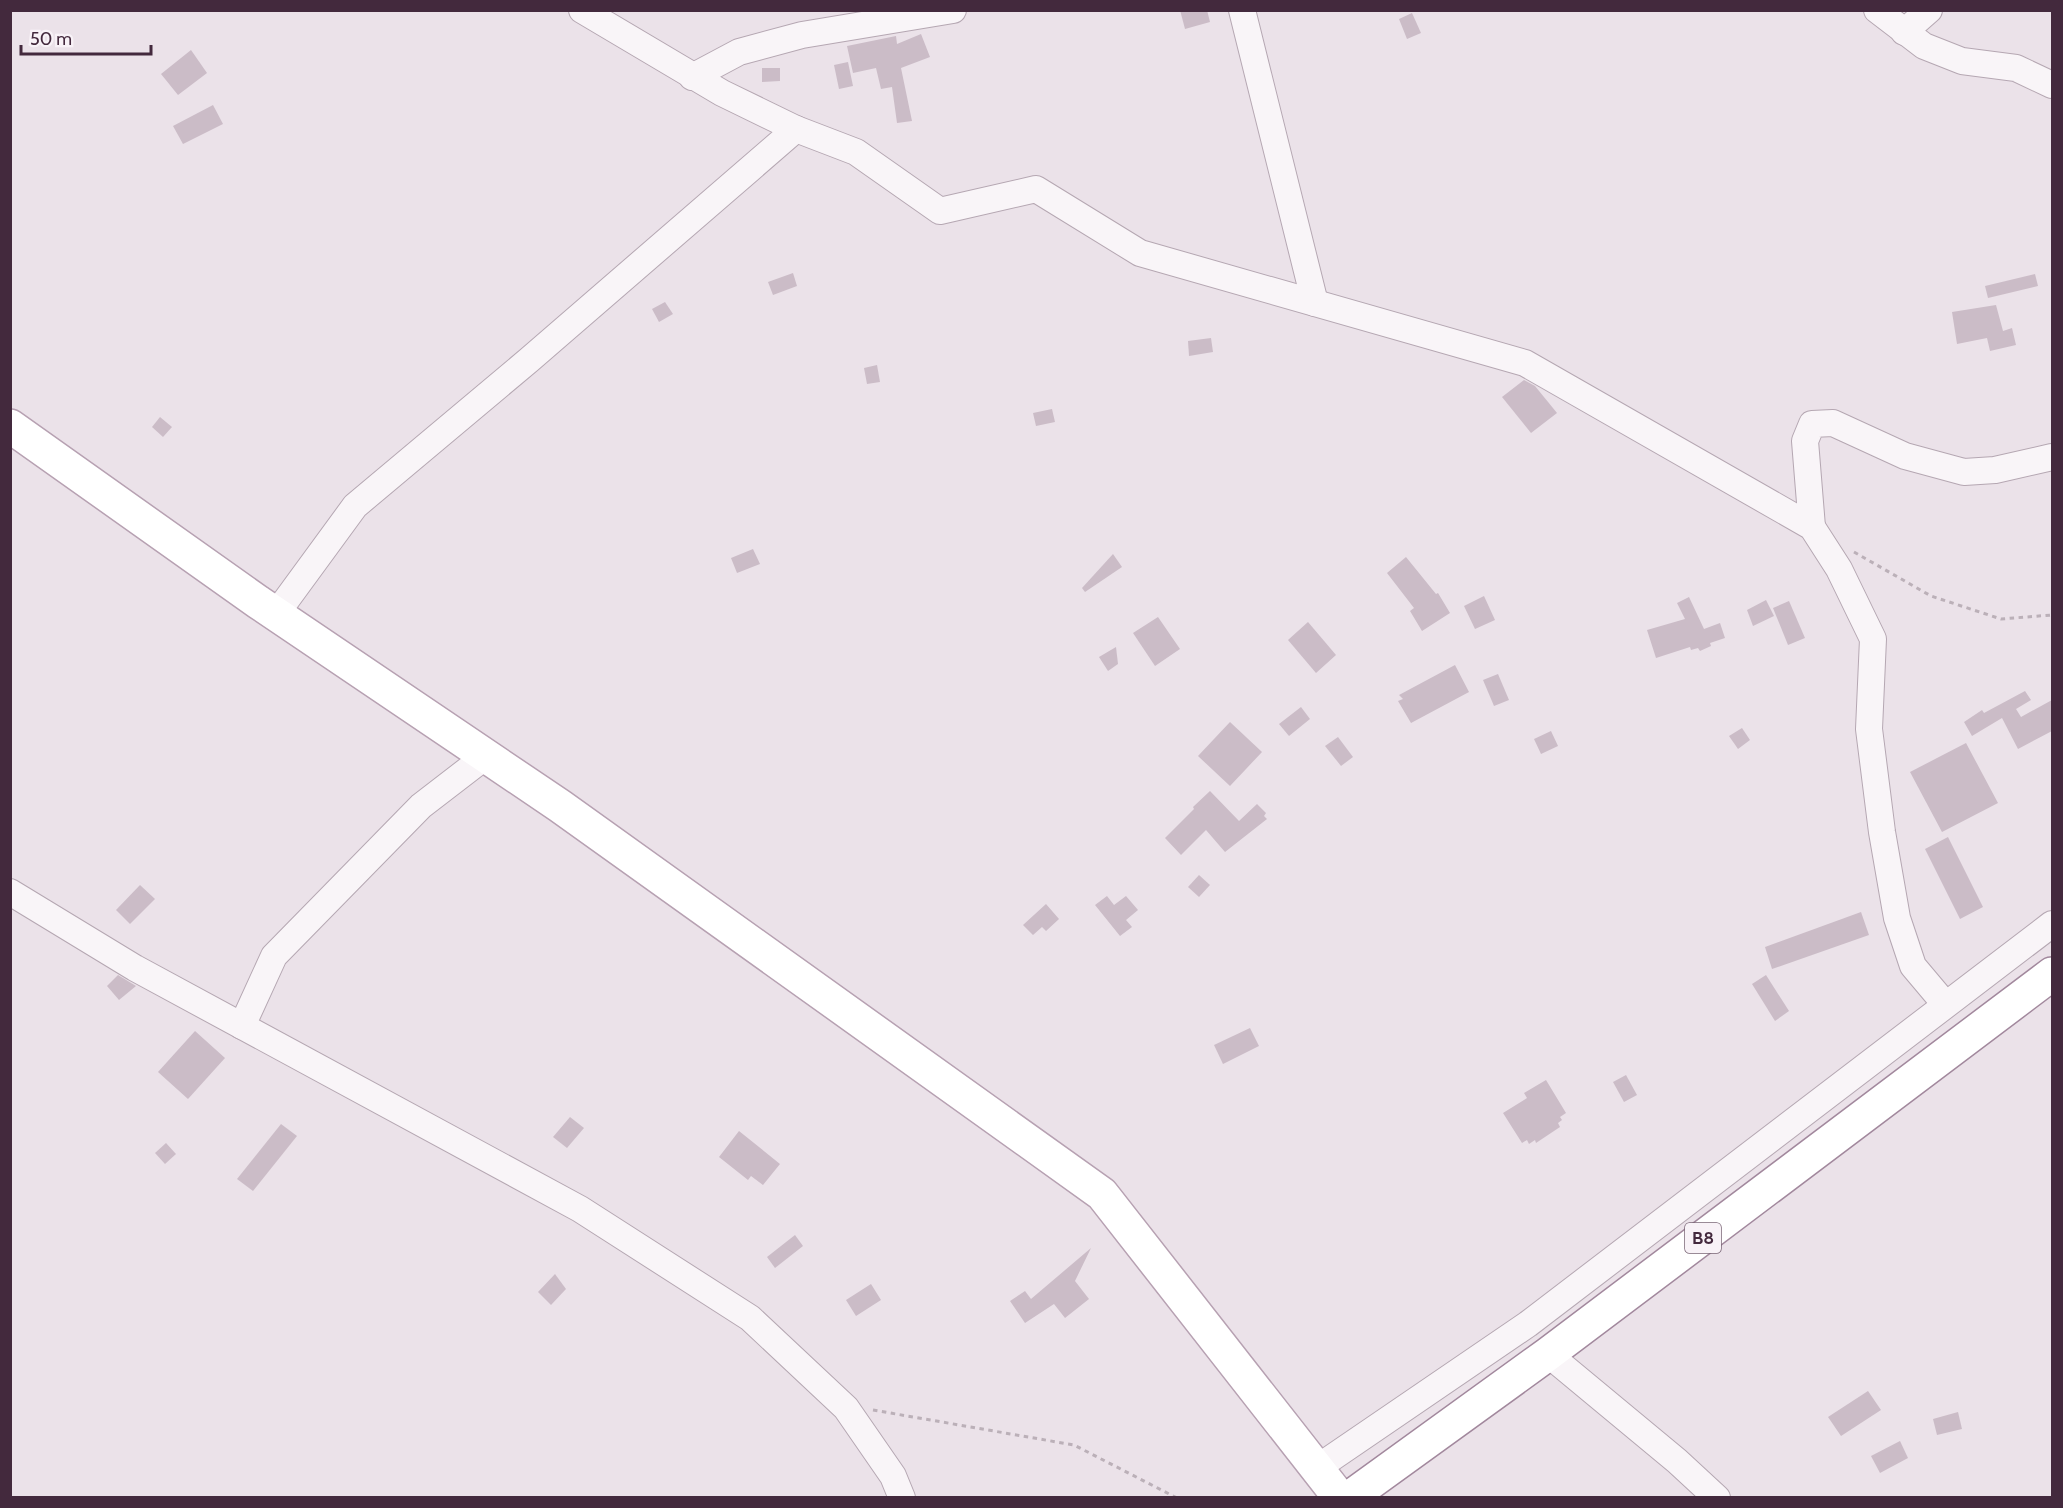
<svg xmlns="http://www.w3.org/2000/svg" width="2063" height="1508" font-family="Cabin,sans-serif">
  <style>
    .building { fill: #cbbcc7 }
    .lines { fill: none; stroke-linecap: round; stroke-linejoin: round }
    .minor-casing { stroke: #b5a7b2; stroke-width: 28 }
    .major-casing { stroke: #b7a1b2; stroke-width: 36 }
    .highway-casing { stroke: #a2889d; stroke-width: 36 }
    .path { stroke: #bbb0b8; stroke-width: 3; stroke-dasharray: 4.5 4.5; stroke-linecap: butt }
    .minor { stroke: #f9f5f8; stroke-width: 26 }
    .major { stroke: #fff; stroke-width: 33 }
    .highway { stroke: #fff; stroke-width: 33 }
    .labels { text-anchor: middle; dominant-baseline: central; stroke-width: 6; stroke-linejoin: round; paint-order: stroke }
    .shield { fill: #f8f2f7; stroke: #796575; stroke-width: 1.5 }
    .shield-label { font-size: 18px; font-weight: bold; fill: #43293d }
  </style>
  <rect width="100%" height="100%" fill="#ebe2e9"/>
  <g class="building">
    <polygon points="1180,10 1207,10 1210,22 1185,29"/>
    <polygon points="1412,13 1421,33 1407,39 1399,19"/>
    <polygon points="921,34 930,57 901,68 912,121 897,123 892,87 881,89 876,68 853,73 847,46 896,36 897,44"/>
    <polygon points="191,50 207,73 178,95 161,74"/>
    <polygon points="848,62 853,86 839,89 834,65"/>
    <polygon points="762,68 780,68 780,81 762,82"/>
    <polygon points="213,105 223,124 183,144 173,126"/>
    <polygon points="793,273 797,286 773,295 768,282"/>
    <polygon points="2035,274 2038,286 1988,298 1985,286"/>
    <polygon points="665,302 673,314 659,322 652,309"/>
    <polygon points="1996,305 2003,331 2012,328 2016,345 1990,351 1987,338 1957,344 1952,312"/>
    <polygon points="1211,338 1213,352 1189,356 1188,341"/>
    <polygon points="877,365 880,382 867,384 864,368"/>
    <polygon points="1524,380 1535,386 1557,413 1531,433 1502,397"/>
    <polygon points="1052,409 1055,422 1036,426 1033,413"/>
    <polygon points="160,417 172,427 163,437 152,427"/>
    <polygon points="753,549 760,564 737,573 731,558"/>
    <polygon points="1113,554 1122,567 1085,592 1082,588"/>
    <polygon points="1406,557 1436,594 1438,593 1450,613 1422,631 1410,611 1414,608 1387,573"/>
    <polygon points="1484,596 1495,620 1475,629 1464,606"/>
    <polygon points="1689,597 1704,629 1720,623 1725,638 1710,643 1711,646 1700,651 1698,648 1691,650 1690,647 1656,658 1647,630 1685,619 1677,603"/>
    <polygon points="1766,600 1774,616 1753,626 1747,610"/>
    <polygon points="1789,601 1805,638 1788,645 1773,608"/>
    <polygon points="1158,617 1180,649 1155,666 1133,633"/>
    <polygon points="1308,622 1336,655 1316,673 1288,640"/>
    <polygon points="1116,647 1118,664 1108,671 1099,657"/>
    <polygon points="1455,665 1469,692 1411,723 1398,701 1403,699 1399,695"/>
    <polygon points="1498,674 1509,700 1494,706 1483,680"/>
    <polygon points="2025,691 2031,700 2016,709 2021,717 2052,700 2052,731 2018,749 2002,718 1972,736 1964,722 1982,710 1984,713"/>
    <polygon points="1301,707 1310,719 1289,736 1279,724"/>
    <polygon points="1230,722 1262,752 1230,786 1198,756"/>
    <polygon points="1742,728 1750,740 1738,749 1729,736"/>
    <polygon points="1551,731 1558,746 1541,754 1534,739"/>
    <polygon points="1338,737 1353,757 1341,766 1325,746"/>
    <polygon points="1966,743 1998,803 1942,832 1910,772"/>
    <polygon points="1210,791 1239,821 1257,804 1266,813 1264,816 1267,819 1225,852 1206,830 1181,855 1165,838 1194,809 1193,807"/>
    <polygon points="1948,837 1983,907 1960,919 1925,849"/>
    <polygon points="1199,875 1210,885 1199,897 1188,887"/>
    <polygon points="140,885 155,899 130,924 116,910"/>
    <polygon points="1107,896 1114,905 1126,896 1138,910 1126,920 1132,927 1120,936 1095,905"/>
    <polygon points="1046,904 1059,919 1046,931 1042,927 1033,935 1023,925"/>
    <polygon points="1861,912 1869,935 1772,969 1765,947"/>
    <polygon points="118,975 136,986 119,1000 107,986"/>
    <polygon points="1766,975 1789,1011 1775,1021 1752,984"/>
    <polygon points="1250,1028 1259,1046 1223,1064 1214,1045"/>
    <polygon points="195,1031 225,1058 188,1099 158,1072"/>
    <polygon points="1626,1075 1637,1095 1624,1102 1613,1082"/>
    <polygon points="1546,1080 1566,1113 1560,1117 1562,1120 1558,1123 1560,1127 1536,1143 1535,1140 1529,1144 1527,1140 1522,1143 1503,1113 1527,1098 1524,1093"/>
    <polygon points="570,1117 584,1128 567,1148 553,1137"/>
    <polygon points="281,1124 297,1136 253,1191 237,1179"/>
    <polygon points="739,1131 780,1164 763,1185 751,1176 748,1180 719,1157"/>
    <polygon points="166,1143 176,1154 165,1164 155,1153"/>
    <polygon points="795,1235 803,1246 775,1268 767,1257"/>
    <polygon points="1091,1248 1075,1281 1089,1299 1065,1318 1054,1304 1025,1323 1010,1301 1025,1291 1031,1299"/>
    <polygon points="555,1274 566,1289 551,1305 538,1292"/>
    <polygon points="871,1284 881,1300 856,1316 846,1300"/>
    <polygon points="1868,1391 1881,1410 1841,1436 1828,1417"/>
    <polygon points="1958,1412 1962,1429 1937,1435 1933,1419"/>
    <polygon points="1900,1441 1908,1458 1880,1473 1871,1456"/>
  </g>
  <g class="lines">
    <g class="minor-casing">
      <g id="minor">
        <polyline points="582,10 722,93 796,129 856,152 940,211 1036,189 1140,253 1525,363 1812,527 1839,569 1873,639 1869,729 1882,832 1897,918 1913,966 1945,1004"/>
        <polyline points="1242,10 1315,303"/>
        <polyline points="1877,10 1924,46 1962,61 2016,68 2052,85"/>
        <polyline points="1904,32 1929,10"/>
        <polyline points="692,77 739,52 802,35 953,10"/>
        <polyline points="1812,527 1805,441 1812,424 1833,423 1905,456 1964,472 1995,470 2052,457"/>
        <polyline points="276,614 355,506 529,360 796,129"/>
        <polyline points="10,892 135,968 580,1209 750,1318 846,1408 893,1476 902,1498"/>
        <polyline points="242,1026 274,956 421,806 486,756"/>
        <polyline points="1548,1354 1677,1461 1717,1498"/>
        <polyline points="1317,1468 1528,1324 2052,924"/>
      </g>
    </g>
    <g class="major-casing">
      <polyline id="major" points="10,426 258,602 560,806 1102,1194 1340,1498"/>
    </g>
    <g class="highway-casing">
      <polyline id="highway" points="1349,1498 1548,1354 2052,974"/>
    </g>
    <g class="path">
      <polyline points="1854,552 1931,596 2001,619 2052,615"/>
      <polyline points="873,1410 1074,1445 1177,1498"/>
    </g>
    <use href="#minor" class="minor"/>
    <use href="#major" class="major"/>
    <use href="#highway" class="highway"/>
  </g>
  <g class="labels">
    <rect class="shield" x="1685" y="1223" width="36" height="30" rx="4.5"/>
    <g class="shield-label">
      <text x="1703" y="1238">B8</text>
    </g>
  </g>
  <rect width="2063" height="1508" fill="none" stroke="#43293d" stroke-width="24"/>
  <path d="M21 45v9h130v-9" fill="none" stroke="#43293d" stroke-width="3"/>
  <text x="30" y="45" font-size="18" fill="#43293d" stroke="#f8f2f7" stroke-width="4.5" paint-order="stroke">50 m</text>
</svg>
